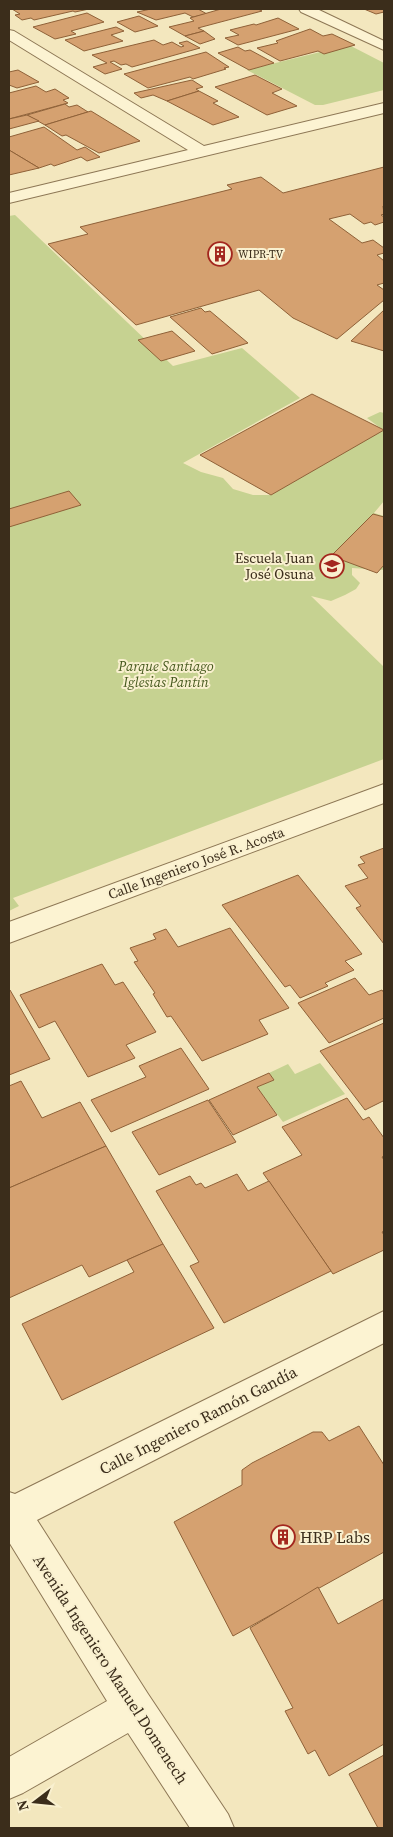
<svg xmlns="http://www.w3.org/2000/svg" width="393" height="1837" font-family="'Source Serif 4',serif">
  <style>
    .green { fill: #c6d291 }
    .building { fill: #d5a170; stroke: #8f6138 }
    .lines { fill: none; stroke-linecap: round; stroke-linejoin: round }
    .minor-casing { stroke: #8d7755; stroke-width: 2 }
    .minor { fill: #fcf3d2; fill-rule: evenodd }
    .labels { text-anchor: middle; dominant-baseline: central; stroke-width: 4; stroke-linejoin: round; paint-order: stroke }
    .far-poi-label { font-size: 11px; fill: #3b2d1b; stroke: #f9f0cf; text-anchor: start }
    .poi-label { font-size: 14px; fill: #3b2d1b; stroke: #f9f0cf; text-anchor: end }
    .park-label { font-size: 14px; font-style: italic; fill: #475a1f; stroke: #f9f0cf }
    .street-label { font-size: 14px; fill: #3b2d1b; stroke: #f9f0cf }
    .near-street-label { font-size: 16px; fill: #3b2d1b; stroke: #f9f0cf }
    .near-poi-label { font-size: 16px; fill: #3b2d1b; stroke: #f9f0cf; text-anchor: start }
  </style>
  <rect width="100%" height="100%" fill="#f3e7be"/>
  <g class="green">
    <polygon points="349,45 384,63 384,90 323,105 315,105 247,70"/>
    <polygon points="15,215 173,366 242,348 300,398 183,463 201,472 223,478 233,489 253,495 271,495 383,430 367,418 380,412 384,413 384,501 374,513 384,516 384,570 352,568 352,575 360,583 356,589 345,595 331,601 311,596 384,667 384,759 13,898 19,906 9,911 9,216"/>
    <polygon points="320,1063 345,1094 283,1122 257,1087 274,1080 269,1073 288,1064 295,1074"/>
  </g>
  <g class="building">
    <polygon points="12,9 89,9 75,12 73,11 34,20 31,18 22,20 15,15 20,14"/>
    <polygon points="151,9 198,9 207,14 193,17 185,13 156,20 137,12"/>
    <polygon points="221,9 258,9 262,11 198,28 204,31 185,36 169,27 194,21 190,18"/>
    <polygon points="364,9 384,9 384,12 376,14"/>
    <polygon points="87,13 104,22 71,31 76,34 55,39 33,27"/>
    <polygon points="139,16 158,26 135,32 117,22"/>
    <polygon points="278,18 299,29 238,45 225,38 239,35 230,30 254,24 256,25"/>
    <polygon points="116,27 124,31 111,35 123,41 84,51 65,40"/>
    <polygon points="310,29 323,36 332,34 355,45 324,54 318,51 280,61 257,48 278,43 276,41"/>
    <polygon points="204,31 215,39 200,44 185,36"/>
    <polygon points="154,40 163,45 172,42 181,47 184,46 179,43 187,41 200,48 132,67 126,64 121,65 114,61 110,62 122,69 105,74 93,67 107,63 92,55"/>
    <polygon points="238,47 245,51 250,50 274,63 249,70 218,53"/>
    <polygon points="206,52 229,67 224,68 226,69 193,79 190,77 148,88 124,74"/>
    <polygon points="18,70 39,82 17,88 9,85 9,72"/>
    <polygon points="255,75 282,89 272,93 297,106 267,115 215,87"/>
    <polygon points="192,80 203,87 196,89 199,91 167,101 153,95 141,98 134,93"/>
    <polygon points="36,86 46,92 55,89 69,98 63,100 68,103 9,119 9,93"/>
    <polygon points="199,91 218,101 213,103 239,117 213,125 167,101"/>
    <polygon points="65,104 69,107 77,105 88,112 45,125 27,115"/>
    <polygon points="91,111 140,141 99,153 66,135 62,136 45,125"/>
    <polygon points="27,115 39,121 9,129 9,119"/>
    <polygon points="44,127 77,150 85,147 100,157 87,161 81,157 54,166 51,164 39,168 9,150 9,137"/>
    <polygon points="9,150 39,168 9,175"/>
    <polygon points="384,167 384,205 383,206 384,214 381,215 384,217 384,222 375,225 371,222 364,224 350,214 329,219 362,243 373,240 384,248 384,253 377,255 384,261 384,283 377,285 384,290 384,300 337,339 293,318 259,290 136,325 48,244 88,234 80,227 232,189 227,185 261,177 283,193"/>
    <polygon points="201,308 205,312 210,311 248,343 212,354 170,317"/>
    <polygon points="384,310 384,351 351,341"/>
    <polygon points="172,331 195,351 161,361 138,340"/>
    <polygon points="312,394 384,430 271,495 200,455"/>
    <polygon points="69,491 81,505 9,527 9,509"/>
    <polygon points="373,514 384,517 384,565 377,573 331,556"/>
    <polygon points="384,848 384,944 356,908 361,906 345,886 368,878 358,865 365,863 360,857"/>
    <polygon points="298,875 362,954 345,961 354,970 325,983 328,986 300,998 290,985 285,987 222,905"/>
    <polygon points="230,928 289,1008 259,1020 268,1034 202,1061 171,1016 167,1017 153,994 155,993 134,962 138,961 130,948 156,939 153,934 166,929 178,947"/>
    <polygon points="102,964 115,985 123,982 156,1032 126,1045 135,1058 88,1077 55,1021 39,1028 20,995"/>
    <polygon points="355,978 369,995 382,990 384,993 384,1018 329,1043 298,1003"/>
    <polygon points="10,990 50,1059 9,1075 9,991"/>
    <polygon points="384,1023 384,1103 383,1101 365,1110 320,1051"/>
    <polygon points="181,1048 209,1089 111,1132 91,1100 146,1077 139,1066"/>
    <polygon points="269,1073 274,1080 257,1087 277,1115 233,1135 209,1100"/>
    <polygon points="21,1081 42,1118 80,1102 106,1146 9,1188 9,1086"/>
    <polygon points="347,1098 363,1120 369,1117 384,1138 384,1156 382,1157 384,1160 384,1231 382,1232 384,1235 384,1250 333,1274 263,1173 302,1155 282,1127"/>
    <polygon points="208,1100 236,1142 159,1175 132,1132"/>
    <polygon points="106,1146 163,1244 89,1277 82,1265 9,1298 9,1188"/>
    <polygon points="237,1174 248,1191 269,1181 331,1271 224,1323 190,1266 199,1262 156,1191 190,1176 196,1185 201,1183 205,1188"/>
    <polygon points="163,1244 214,1328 62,1400 22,1324 134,1272 127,1260"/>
    <polygon points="359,1426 384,1465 384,1552 233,1636 174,1522 242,1485 242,1470 252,1463 313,1432 322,1432 329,1441"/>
    <polygon points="318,1587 338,1624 384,1599 384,1744 329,1776 315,1750 308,1754 285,1711 293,1708 250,1628"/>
    <polygon points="384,1755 384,1828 378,1828 349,1774"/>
  </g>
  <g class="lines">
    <g class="minor-casing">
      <g id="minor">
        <polygon points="299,9 317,9 384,41 384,50 301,12"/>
        <polygon points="9,30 14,31 204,146 384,103 384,113 9,203 9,193 188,150 9,40"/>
        <polygon points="384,784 384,803 9,943 9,922"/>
        <polygon points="384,1311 384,1343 37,1520 148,1694 228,1814 234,1828 190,1828 128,1733 23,1793 9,1799 9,1757 107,1701 9,1542 9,1492 15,1494"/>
      </g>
    </g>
    <use href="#minor" class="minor"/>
  </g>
  <defs>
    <g id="building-ring" transform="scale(1.25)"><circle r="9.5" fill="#f9f0cf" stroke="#a3271e" stroke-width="1.5"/><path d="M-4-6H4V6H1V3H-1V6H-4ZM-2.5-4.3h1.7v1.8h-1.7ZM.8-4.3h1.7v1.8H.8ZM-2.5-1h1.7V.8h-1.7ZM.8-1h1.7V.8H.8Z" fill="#a3271e"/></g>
    <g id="school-ring" transform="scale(1.25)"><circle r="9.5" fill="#f9f0cf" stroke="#a3271e" stroke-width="1.5"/><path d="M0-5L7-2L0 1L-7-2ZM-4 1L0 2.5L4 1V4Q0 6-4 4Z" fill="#a3271e"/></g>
  </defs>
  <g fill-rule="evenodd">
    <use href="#building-ring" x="220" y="254"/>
    <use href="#school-ring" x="332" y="566"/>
    <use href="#building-ring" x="283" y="1537"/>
  </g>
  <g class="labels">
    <g class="far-poi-label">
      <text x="238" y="254">WIPR-TV</text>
    </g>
    <g class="poi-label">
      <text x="314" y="558">Escuela Juan<tspan x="314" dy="16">José Osuna</tspan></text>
    </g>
    <g class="park-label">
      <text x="166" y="666">Parque Santiago<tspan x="166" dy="16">Iglesias Pantín</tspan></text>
    </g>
    <g class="street-label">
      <text transform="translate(196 863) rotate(-20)">Calle Ingeniero José R. Acosta</text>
    </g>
    <g class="near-street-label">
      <text transform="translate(198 1420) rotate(-27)">Calle Ingeniero Ramón Gandía</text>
      <text transform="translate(111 1669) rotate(57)">Avenida Ingeniero Manuel Domenech</text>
    </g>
    <g class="near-poi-label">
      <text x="300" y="1537">HRP Labs</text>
    </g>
  </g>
  <rect width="393" height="1837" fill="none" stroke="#3b2d1b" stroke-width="20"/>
  <g transform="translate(35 1802) rotate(254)" stroke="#f9f0cf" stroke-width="4" paint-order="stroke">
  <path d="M0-4L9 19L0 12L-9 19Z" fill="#3b2d1b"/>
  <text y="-8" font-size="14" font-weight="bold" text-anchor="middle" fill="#3b2d1b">N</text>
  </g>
</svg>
